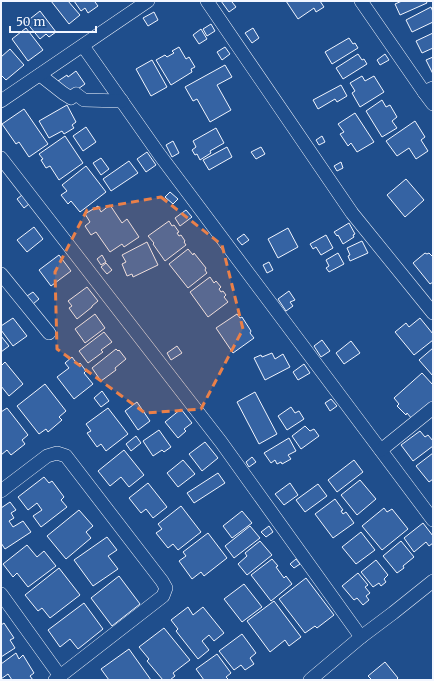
<svg xmlns="http://www.w3.org/2000/svg" width="434" height="681" font-family="Merriweather,serif">
  <style>
    .building { fill: #3563a3; stroke: #f2f6ff }
    .lines { fill: none; stroke-linecap: round; stroke-linejoin: round }
    .minor-casing { stroke: #f2f6ff; stroke-width: 14 }
    .minor { stroke: #1f4e8c; stroke-width: 13 }
    .marked { fill: #ea8049; fill-opacity: 0.2; stroke: #ea8049; stroke-width: 3; stroke-dasharray: 8 5; stroke-linejoin: round }
  </style>
  <rect width="100%" height="100%" fill="#1f4e8c"/>
  <g class="building">
    <polygon points="51,1 68,1 80,15 69,24"/>
    <polygon points="74,1 96,1 95,2 98,6 88,13 85,8 81,11"/>
    <polygon points="221,1 233,1 232,2 236,7 229,12"/>
    <polygon points="286,1 320,1 324,7 316,12 314,8 298,19"/>
    <polygon points="402,1 426,1 427,3 400,15 395,4"/>
    <polygon points="431,7 433,12 433,22 412,32 406,20"/>
    <polygon points="40,11 56,32 49,37 46,34 40,39 26,22"/>
    <polygon points="154,12 158,20 148,26 143,18"/>
    <polygon points="211,24 215,31 207,36 203,29"/>
    <polygon points="26,28 43,50 28,61 12,39"/>
    <polygon points="253,28 259,38 252,43 245,33"/>
    <polygon points="201,29 207,39 199,44 193,35"/>
    <polygon points="433,33 433,48 422,53 416,41"/>
    <polygon points="349,38 353,44 355,43 358,48 332,64 325,52"/>
    <polygon points="179,47 186,59 189,57 195,67 191,69 192,72 171,85 156,60 165,55 167,57 174,53 172,51"/>
    <polygon points="225,47 230,54 222,60 217,52"/>
    <polygon points="10,49 24,65 6,80 1,75 1,57"/>
    <polygon points="358,54 362,60 364,59 367,64 343,79 336,68"/>
    <polygon points="385,54 389,60 380,65 377,60"/>
    <polygon points="433,57 433,74 426,60"/>
    <polygon points="152,60 167,87 151,96 136,69"/>
    <polygon points="225,65 232,77 217,85 231,110 210,122 197,99 193,101 185,87"/>
    <polygon points="76,71 85,84 68,96 58,81 67,75 68,77"/>
    <polygon points="362,76 365,81 374,76 384,92 360,107 352,93 355,91 350,83"/>
    <polygon points="341,85 347,96 337,102 335,99 318,109 313,100"/>
    <polygon points="382,100 386,107 390,105 397,117 392,121 397,128 382,137 366,111"/>
    <polygon points="67,105 76,122 72,125 74,128 64,134 62,131 49,138 39,121"/>
    <polygon points="24,109 48,144 29,157 19,142 16,144 2,124"/>
    <polygon points="355,113 374,142 357,152 351,143 348,146 340,134 344,132 338,124"/>
    <polygon points="415,121 425,137 421,140 428,151 416,159 409,148 397,156 386,141"/>
    <polygon points="86,127 96,142 83,151 73,136"/>
    <polygon points="216,128 224,143 210,151 211,153 200,160 197,154 195,155 192,150 196,147 193,141"/>
    <polygon points="65,136 83,163 59,180 50,166 46,168 41,160 43,159 39,154"/>
    <polygon points="322,136 325,142 319,145 316,140"/>
    <polygon points="173,141 179,153 172,157 166,145"/>
    <polygon points="227,147 232,157 209,170 203,160"/>
    <polygon points="261,147 265,154 256,159 251,152"/>
    <polygon points="147,152 156,165 146,172 137,159"/>
    <polygon points="101,158 109,169 101,175 93,163"/>
    <polygon points="129,161 138,173 111,191 103,179"/>
    <polygon points="341,162 343,168 337,171 334,166"/>
    <polygon points="86,166 106,192 80,212 71,201 68,204 61,195 67,191 62,185"/>
    <polygon points="406,179 424,200 405,217 387,195"/>
    <polygon points="170,192 178,199 173,204 165,197"/>
    <polygon points="22,195 29,204 24,208 17,199"/>
    <polygon points="110,205 122,223 127,219 139,237 124,247 122,244 110,252 96,232 91,235 85,226 90,222 85,214 98,206 101,212"/>
    <polygon points="186,210 192,217 180,226 175,218"/>
    <polygon points="169,221 172,226 174,225 179,232 177,233 179,236 181,235 185,241 184,242 186,245 165,261 153,244 154,243 148,236"/>
    <polygon points="349,223 355,234 353,235 354,237 343,244 338,235 337,236 334,232"/>
    <polygon points="34,227 43,239 27,252 17,240"/>
    <polygon points="288,228 298,247 278,258 268,239"/>
    <polygon points="244,234 249,240 242,245 237,239"/>
    <polygon points="326,235 333,248 321,255 316,247 313,249 310,244"/>
    <polygon points="362,241 368,253 350,261 348,256 350,255 347,248"/>
    <polygon points="147,242 158,265 133,277 132,274 127,276 122,264 126,262 122,255"/>
    <polygon points="188,249 193,255 194,253 206,268 205,270 207,273 188,288 169,264"/>
    <polygon points="338,253 344,264 329,272 326,268 329,266 326,260"/>
    <polygon points="425,253 427,254 429,253 433,257 433,282 430,284 413,263"/>
    <polygon points="59,255 71,271 51,286 39,270"/>
    <polygon points="102,255 106,262 101,265 97,259"/>
    <polygon points="269,262 273,270 267,273 263,265"/>
    <polygon points="106,263 112,270 107,274 101,267"/>
    <polygon points="210,277 214,283 216,281 221,287 219,289 221,292 223,291 226,295 224,297 228,302 208,317 190,292"/>
    <polygon points="87,287 98,301 92,306 92,307 77,319 69,308 72,306 68,301"/>
    <polygon points="289,291 295,300 290,302 293,306 286,311 278,299"/>
    <polygon points="33,292 39,299 33,304 27,296"/>
    <polygon points="95,314 105,328 85,343 75,329"/>
    <polygon points="237,314 240,318 242,317 251,331 250,333 254,338 233,353 216,328"/>
    <polygon points="13,318 27,336 13,346 1,330 1,326"/>
    <polygon points="420,318 433,334 433,340 414,355 395,332 406,323 409,327"/>
    <polygon points="104,332 112,342 101,350 103,352 88,363 79,351"/>
    <polygon points="1,336 9,346 1,352"/>
    <polygon points="322,340 330,351 321,357 314,346"/>
    <polygon points="351,341 360,353 344,364 336,353"/>
    <polygon points="177,346 182,353 171,360 167,353"/>
    <polygon points="433,348 433,376 419,360"/>
    <polygon points="116,349 118,351 119,350 126,359 115,368 116,370 101,381 92,368"/>
    <polygon points="272,353 275,359 283,354 290,367 265,380 254,358 261,355 262,357"/>
    <polygon points="72,357 78,365 80,363 86,371 84,373 93,384 74,399 57,377 69,368 65,363"/>
    <polygon points="5,362 23,384 9,396 1,386 1,366"/>
    <polygon points="304,364 310,373 298,380 293,372"/>
    <polygon points="422,373 433,385 433,401 412,419 407,413 406,415 397,406 399,404 394,398"/>
    <polygon points="45,384 66,411 59,417 62,420 48,432 46,429 39,434 17,406"/>
    <polygon points="102,391 109,401 101,407 94,398"/>
    <polygon points="255,392 277,434 259,444 237,402"/>
    <polygon points="331,399 337,406 330,411 325,403"/>
    <polygon points="137,402 150,421 138,430 125,411"/>
    <polygon points="291,407 295,413 299,411 304,419 287,430 278,416"/>
    <polygon points="7,408 28,435 22,440 25,444 11,455 7,450 1,455 1,412"/>
    <polygon points="108,408 128,434 106,451 101,444 97,447 87,433 91,431 86,424"/>
    <polygon points="181,409 192,423 184,429 186,431 178,438 165,422"/>
    <polygon points="305,426 310,431 314,429 319,436 301,449 292,436"/>
    <polygon points="159,430 171,447 164,452 162,450 153,456 143,441"/>
    <polygon points="420,431 425,437 428,435 433,441 433,446 413,461 401,445"/>
    <polygon points="136,436 141,443 131,451 126,444"/>
    <polygon points="289,438 296,451 288,455 291,459 282,464 281,462 277,464 275,460 271,463 264,453"/>
    <polygon points="205,442 218,458 202,471 189,454"/>
    <polygon points="124,450 144,475 129,487 121,477 110,486 98,471"/>
    <polygon points="433,453 433,479 429,482 416,466"/>
    <polygon points="252,457 256,462 249,467 246,462"/>
    <polygon points="183,460 195,474 178,487 167,473"/>
    <polygon points="354,460 363,472 337,492 328,480"/>
    <polygon points="218,473 225,483 194,503 187,493"/>
    <polygon points="44,477 49,483 52,481 64,497 61,500 67,507 41,527 33,516 42,510 37,503 28,510 18,497"/>
    <polygon points="360,480 376,499 357,515 341,495"/>
    <polygon points="148,483 167,507 153,518 146,509 141,513 129,498"/>
    <polygon points="290,483 298,495 284,505 275,494"/>
    <polygon points="318,484 327,496 305,512 296,500"/>
    <polygon points="335,499 343,510 341,511 343,514 346,512 354,523 333,538 315,514"/>
    <polygon points="10,502 16,510 11,513 14,518 9,521 13,527 23,521 31,532 5,549 1,543 1,508"/>
    <polygon points="181,506 201,532 178,550 173,544 168,548 156,533 162,529 158,524"/>
    <polygon points="384,508 387,512 392,509 408,529 382,550 362,526"/>
    <polygon points="79,510 93,526 86,532 91,538 66,559 47,536"/>
    <polygon points="242,511 252,523 232,538 223,526"/>
    <polygon points="423,523 433,536 433,543 429,546 426,542 414,552 404,538"/>
    <polygon points="250,526 260,538 234,558 225,546"/>
    <polygon points="269,526 273,532 266,537 261,532"/>
    <polygon points="361,532 375,550 356,564 342,547"/>
    <polygon points="208,533 227,558 204,576 201,572 192,579 179,561 186,556 183,552"/>
    <polygon points="107,537 117,550 108,556 118,569 93,586 74,560"/>
    <polygon points="260,541 272,555 247,575 238,564 247,556 245,553"/>
    <polygon points="401,541 414,557 403,566 404,568 397,573 383,556"/>
    <polygon points="27,545 37,557 44,551 56,566 28,587 17,573 13,577 3,564"/>
    <polygon points="272,559 278,566 276,567 284,578 286,576 292,584 271,601 251,575"/>
    <polygon points="296,559 300,564 294,568 290,564"/>
    <polygon points="376,560 388,575 384,579 386,582 381,586 379,583 373,587 361,572"/>
    <polygon points="59,568 80,595 50,618 42,608 38,611 25,595"/>
    <polygon points="358,573 368,585 365,587 370,593 366,596 369,600 363,605 357,598 354,600 342,586"/>
    <polygon points="119,576 140,604 112,626 91,598"/>
    <polygon points="306,578 334,615 317,628 315,626 305,633 279,599"/>
    <polygon points="244,584 262,607 242,622 224,599"/>
    <polygon points="274,601 301,637 289,646 285,640 270,652 247,621"/>
    <polygon points="84,603 103,629 78,649 70,639 60,647 48,630"/>
    <polygon points="188,607 193,615 203,607 224,633 214,641 209,635 202,641 209,650 198,659 176,631 178,629 171,620"/>
    <polygon points="4,623 14,638 10,640 15,648 1,657 1,625"/>
    <polygon points="164,628 190,660 173,673 175,676 170,680 163,680 147,661 149,659 139,647"/>
    <polygon points="242,634 256,653 250,658 254,664 245,670 241,665 234,670 219,651"/>
    <polygon points="129,649 151,680 109,680 101,669"/>
    <polygon points="16,653 19,659 23,655 34,673 30,676 33,680 12,680 8,674 1,679 1,664"/>
    <polygon points="217,654 231,673 226,677 229,680 204,680 196,669"/>
    <polygon points="385,662 398,678 396,680 372,680 368,676"/>
  </g>
  <g class="lines">
    <g class="minor-casing">
      <g id="minor">
        <polyline points="207,1 352,213 433,313"/>
        <polyline points="361,1 424,92 433,88"/>
        <polyline points="83,46 159,154 433,520"/>
        <polyline points="40,75 63,93 71,98 76,94 84,100 122,101"/>
        <polyline points="424,92 433,104"/>
        <polyline points="1,101 148,1"/>
        <polyline points="1,158 221,442 361,637"/>
        <polyline points="1,274 49,333"/>
        <polyline points="381,450 433,408"/>
        <polyline points="1,491 47,456 57,453 66,456 162,581 166,588 163,596 55,680"/>
        <polyline points="1,594 60,676"/>
        <polyline points="310,680 361,637 393,613 433,581"/>
      </g>
    </g>
    <use href="#minor" class="minor"/>
  </g>
  <path class="marked" d="M161 197 222 245 243 329 201 409 145 413 57 349 55 272 87 210Z"/>
  <rect width="434" height="681" fill="none" stroke="#f2f6ff" stroke-width="4"/>
  <path d="M10 26v6h86v-6" fill="none" stroke="#f2f6ff" stroke-width="2"/>
  <text x="16" y="26" font-size="12" fill="#f2f6ff" stroke="#1f4e8c" stroke-width="3" paint-order="stroke">50 m</text>
</svg>
